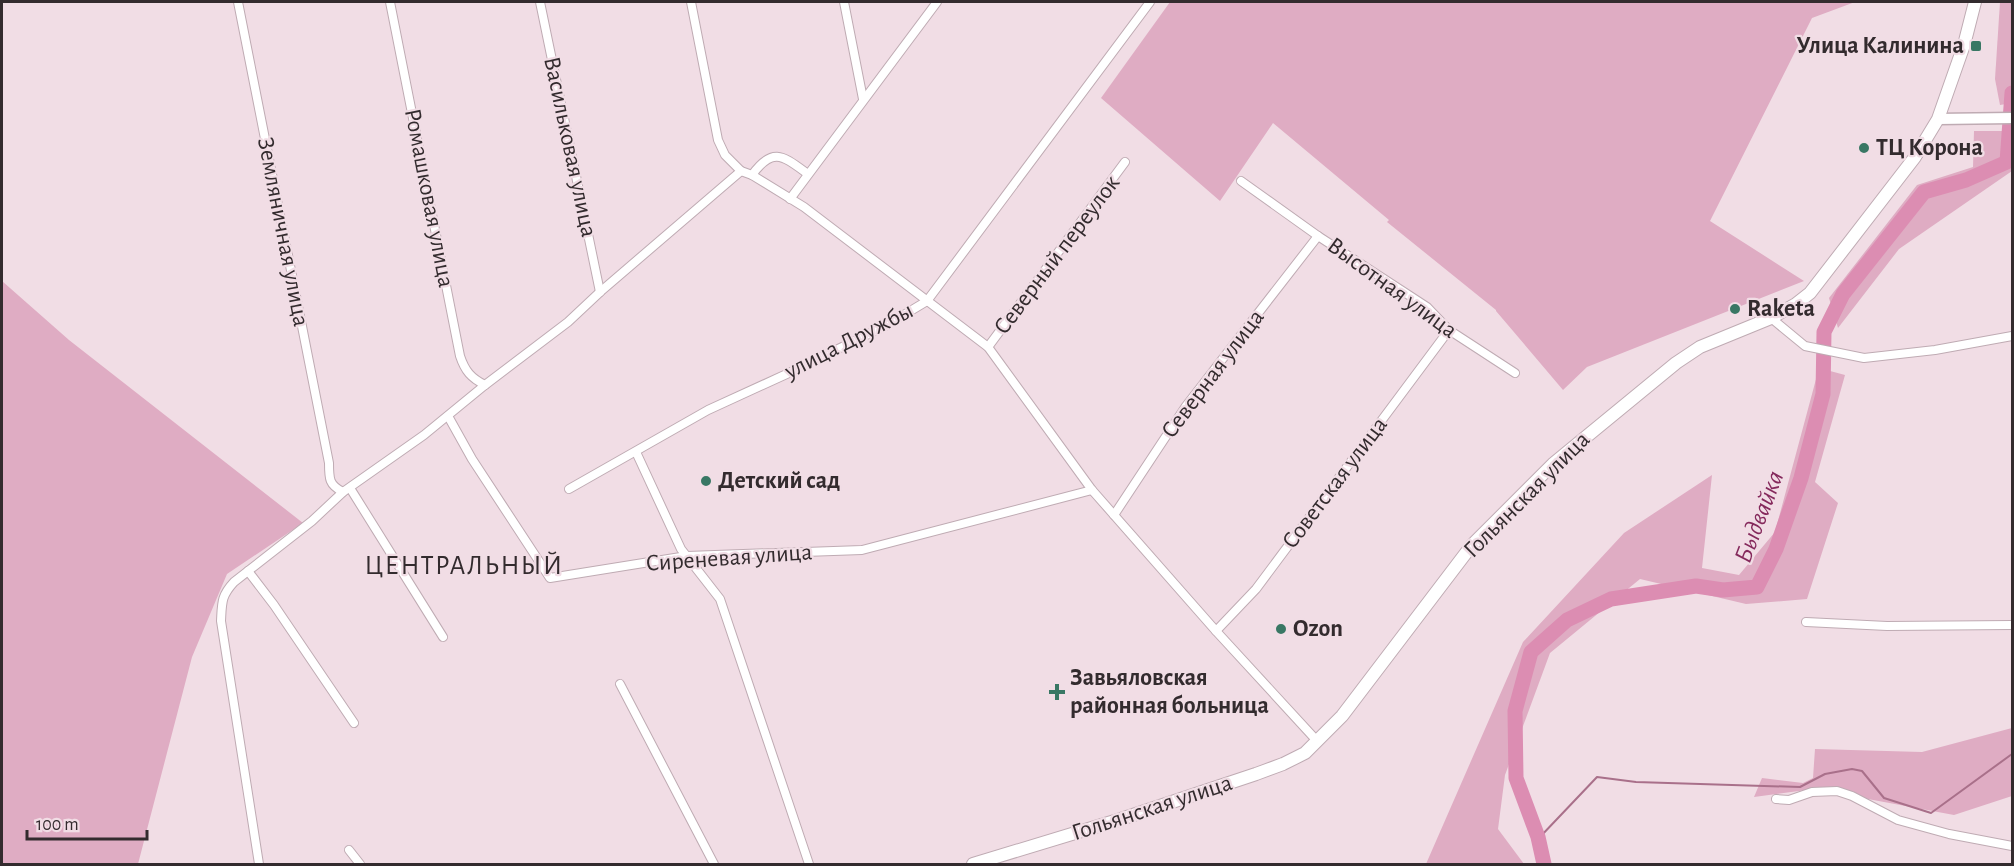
<svg xmlns="http://www.w3.org/2000/svg" width="2014" height="866" font-family="'Alegreya Sans',sans-serif">
  <style>
    .green { fill: #dfacc3 }
    .lines { fill: none; stroke-linecap: round; stroke-linejoin: round }
    .stream { stroke: #a9708a; stroke-width: 2 }
    .river { stroke: #dc8db2; stroke-width: 15 }
    .minor-casing { stroke: #bfabb3; stroke-width: 10 }
    .tertiary-casing { stroke: #bfabb3; stroke-width: 13 }
    .secondary-casing { stroke: #bfabb3; stroke-width: 14 }
    .minor { stroke: #fff; stroke-width: 8 }
    .tertiary { stroke: #fff; stroke-width: 10 }
    .secondary { stroke: #fff; stroke-width: 12 }
    .poi-dot { fill: #397764; stroke: #f1dde5; stroke-width: 2 }
    .labels { text-anchor: middle; dominant-baseline: central; stroke-width: 4.5; stroke-linejoin: round; paint-order: stroke }
    .poi-label { font-size: 24px; font-weight: bold; fill: #332b2e; stroke: #f1dde5; text-anchor: start }
    .street-label { font-size: 24px; fill: #332b2e; stroke: #f1dde5 }
    .water-label { font-size: 26px; font-style: italic; fill: #85295c; stroke: #f1dde5 }
    .quarter-label { font-size: 27px; letter-spacing: 1.5px; fill: #332b2e; stroke: #f1dde5 }
  </style>
  <rect width="100%" height="100%" fill="#f1dde5"/>
  <g class="green">
    <polygon points="1170,2 1855,2 1812,18 1710,221 1804,281 1587,367 1563,390 1496,311 1496,310 1387,222 1389,220 1273,123 1220,201 1101,98"/>
    <polygon points="2000,2 2012,2 2012,103 2000,105 1995,79"/>
    <polygon points="1974,131 2012,131 2012,171 1899,249 1838,328 1829,298 1917,185 1973,167"/>
    <polygon points="2,281 69,340 303,523 227,574 192,657 138,864 2,864"/>
    <polygon points="1819,368 1845,375 1815,482 1838,503 1807,599 1746,604 1640,579 1550,653 1505,775 1498,829 1524,864 1426,864 1523,642 1624,533 1712,475 1702,568 1739,575 1775,532"/>
    <polygon points="2012,728 2012,796 1954,815 1814,789 1754,797 1762,778 1803,783 1813,778 1815,749 1922,752"/>
  </g>
  <g class="lines">
    <polyline class="stream" points="1539,838 1597,777 1636,782 1800,787 1825,774 1852,769 1862,771 1884,798 1931,813 2012,754"/>
    <polyline class="river" points="1544,864 1538,837 1516,778 1515,711 1531,652 1567,620 1611,599 1696,586 1723,590 1757,587 1776,549 1801,478 1823,394 1824,332 1843,294 1924,192 1966,180 2007,162 2012,93"/>
    <g class="minor-casing">
      <g id="minor">
        <path d="M238 2 329 463C329 479 329 485 343 492L424 435 485 385 568 322 600 292 741 171 752 175 804 207 988 347 1092 490 1216 631 1318 742"/>
        <path d="M390 2 460 356C465 371 471 378 485 385"/>
        <polyline points="540,2 600,292"/>
        <polyline points="691,2 718,140 725,155 741,171"/>
        <polyline points="844,2 863,99"/>
        <path d="M752 175C773 146 783 156 808 174"/>
        <polyline points="1241,181 1318,236 1427,307 1449,330 1515,373"/>
        <polyline points="790,199 937,2"/>
        <polyline points="1771,318 1805,346 1864,358 1935,350 2012,336"/>
        <polyline points="988,347 1125,162"/>
        <polyline points="448,416 472,459 550,578 687,556 862,550 1092,490"/>
        <polyline points="636,452 681,549 720,599 809,864"/>
        <polyline points="350,488 443,637"/>
        <polyline points="569,489 708,410 791,372 887,325 927,301 1150,2"/>
        <polyline points="1114,515 1186,406 1318,236"/>
        <polyline points="248,571 274,605 354,723"/>
        <polyline points="1806,622 1887,626 2012,625"/>
        <polyline points="1216,631 1256,589 1449,330"/>
        <polyline points="620,684 714,864"/>
        <polyline points="1776,799 1789,800 1812,792 1837,791 1852,796 1898,820 1949,834 2012,846"/>
        <polyline points="349,850 360,864"/>
        <path d="M259 864 221 621C222 603 221 596 234 582L312 521 343 492"/>
      </g>
    </g>
    <g class="tertiary-casing">
      <polyline id="tertiary" points="1938,119 2012,118"/>
    </g>
    <g class="secondary-casing">
      <polyline id="secondary" points="973,864 1118,820 1256,774 1283,764 1305,753 1342,716 1472,545 1553,464 1676,363 1700,347 1771,318 1796,304 1810,293 1915,157 1938,119 1964,45 1975,2"/>
    </g>
    <use href="#minor" class="minor"/>
    <use href="#tertiary" class="tertiary"/>
    <use href="#secondary" class="secondary"/>
  </g>
  <g class="poi-dot">
    <rect x="1970" y="40" width="12" height="12" rx="3"/>
    <circle cx="1864" cy="148" r="6"/>
    <circle cx="1735" cy="309" r="6"/>
    <circle cx="706" cy="481" r="6"/>
    <circle cx="1281" cy="629" r="6"/>
    <path d="M1054 683h6v6h6v6h-6v6h-6v-6h-6v-6h6z"/>
  </g>
  <g class="labels">
    <g class="poi-label">
      <text x="1964" y="46" text-anchor="end">Улица Калинина</text>
      <text x="1876" y="148">ТЦ Корона</text>
      <text x="1747" y="309">Raketa</text>
      <text x="718" y="481">Детский сад</text>
      <text x="1293" y="629">Ozon</text>
      <text x="1070" y="678">Завьяловская<tspan x="1070" dy="28">районная больница</tspan></text>
    </g>
    <g class="street-label">
      <text transform="translate(570 147) rotate(78)">Васильковая улица</text>
      <text transform="translate(429 198) rotate(79)">Ромашковая улица</text>
      <text transform="translate(283 232) rotate(79)">Земляничная улица</text>
      <text transform="translate(1057 255) rotate(-53)">Северный переулок</text>
      <text transform="translate(1392 288) rotate(36)">Высотная улица</text>
      <text transform="translate(849 341) rotate(-27)">улица Дружбы</text>
      <text transform="translate(1213 374) rotate(-53)">Северная улица</text>
      <text transform="translate(1335 483) rotate(-53)">Советская улица</text>
      <text transform="translate(1527 495) rotate(-45)">Гольянская улица</text>
      <text transform="translate(729 558) rotate(-4)">Сиреневая улица</text>
      <text transform="translate(1152 808) rotate(-18)">Гольянская улица</text>
    </g>
    <g class="water-label">
      <text transform="translate(1759 517) rotate(-69)">Быдвайка</text>
    </g>
    <g class="quarter-label">
      <text x="464" y="565">ЦЕНТРАЛЬНЫЙ</text>
    </g>
  </g>
  <rect width="2014" height="866" fill="none" stroke="#332b2e" stroke-width="6"/>
  <path d="M27 830v9h120v-9" fill="none" stroke="#332b2e" stroke-width="3"/>
  <text x="36" y="830" font-size="18" fill="#332b2e" stroke="#f1dde5" stroke-width="4.5" paint-order="stroke">100 m</text>
</svg>
